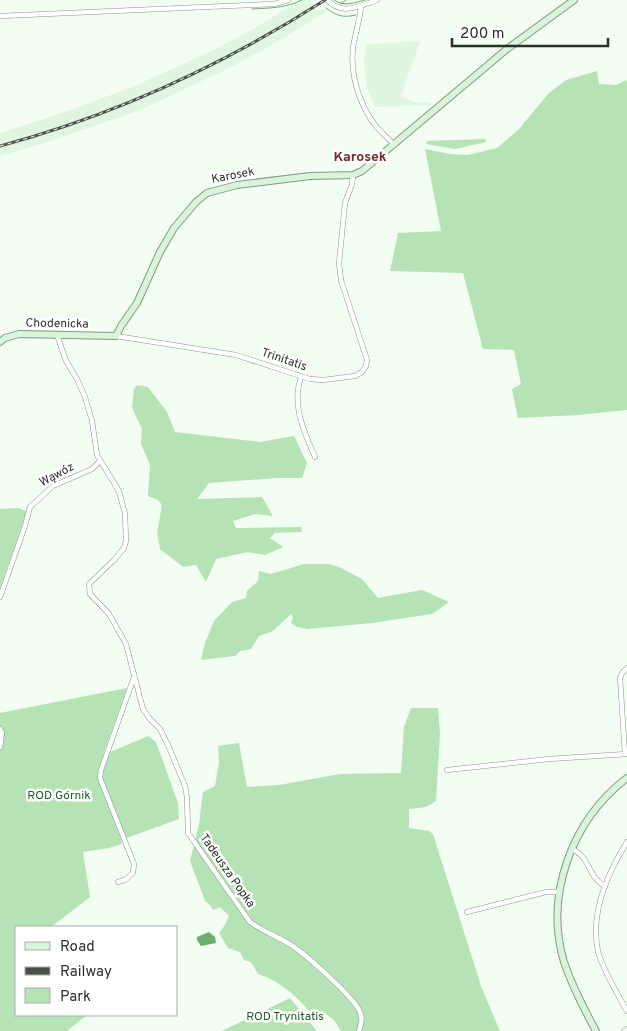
<svg xmlns="http://www.w3.org/2000/svg" width="627" height="1031" font-family="Overpass,sans-serif">
  <style>
    .built { fill: #e1f6e0 }
    .green { fill: #b5e3b5 }
    .water { fill: #6baf6e }
    .lines { fill: none; stroke-linecap: round; stroke-linejoin: round }
    .stream { stroke: #6baf6e; stroke-width: 1 }
    .street-casing { stroke: #899889; stroke-width: 5.5 }
    .secondary-casing { stroke: #899889; stroke-width: 8 }
    .street { stroke: #fff; stroke-width: 4.5 }
    .secondary { stroke: #d8f4da; stroke-width: 6 }
    .rail-casing { stroke: #4a514a; stroke-width: 3 }
    .rail { stroke: #fff; stroke-width: 1; stroke-dasharray: 4; stroke-linecap: butt }
    .labels { text-anchor: middle; dominant-baseline: central; stroke-width: 5; stroke-linejoin: round; paint-order: stroke }
    .street-label { font-size: 12px; fill: #292f29; stroke: #fff }
    .park-label { font-size: 12px; fill: #1a6022; stroke: #fff }
    .neighbourhood-label { font-size: 14px; font-weight: bold; fill: #712b2c; stroke: #fff }
  </style>
  <rect width="100%" height="100%" fill="#f1fef1"/>
  <g class="built">
    <polygon points="300,0 311,0 316,10 329,10 267,48 225,70 140,110 54,140 0,156 0,133 47,118 130,88 214,50 255,28"/>
    <polygon points="420,41 401,96 414,102 431,102 430,105 375,107 366,85 364,60 367,44"/>
  </g>
  <g class="green">
    <polygon points="597,71 599,84 616,85 627,80 627,410 578,415 518,418 512,389 521,384 514,350 483,349 463,273 390,271 398,233 441,231 425,149 450,154 468,155 497,148 519,129 549,93 566,80"/>
    <polygon points="485,139 486,142 455,149 426,144 427,141"/>
    <polygon points="137,385 148,387 167,412 175,432 260,442 294,436 307,463 302,478 277,478 209,483 197,499 262,497 273,516 255,514 233,521 236,528 301,527 302,532 275,533 270,538 283,547 265,555 248,552 216,559 206,582 196,565 183,567 160,549 157,533 162,505 158,500 148,496 150,465 141,444 142,429 132,408 134,389"/>
    <polygon points="19,508 27,512 0,588 0,509"/>
    <polygon points="304,564 328,564 339,567 362,579 378,598 422,590 449,602 432,614 372,623 308,629 297,627 291,623 293,618 291,614 273,631 259,636 251,649 240,651 235,656 201,660 205,643 214,621 232,602 246,598 247,591 258,581 259,571 271,574"/>
    <polygon points="127,688 103,755 148,736 156,742 178,803 179,819 121,840 122,844 109,848 83,852 90,897 51,927 16,927 16,1015 87,1015 67,1031 0,1031 0,713"/>
    <path d="M411 708H438L440 734 436 801 426 807 409 809V828L429 831 433 834 482 989 500 1031H341L334 1020 322 1011 312 1014C296 996 282 982 258 974L251 962 244 960 240 952 228 948 219 933 225 925 229 916 220 907 213 910 210 905 205 901 190 861 199 824 203 792 215 786 219 763 218 746 239 743 247 787 279 785 340 774 401 773 404 727Z"/>
    <polygon points="290,998 317,1031 222,1031"/>
  </g>
  <polygon class="water" points="209,932 215,937 216,943 201,946 197,940 197,937"/>
  <g class="lines">
    <g class="stream">
      <path d="M334 0C344 7 353 3 365 0"/>
      <polyline points="340,4 346,0"/>
      <path d="M326 8C337 16 343 18 356 15"/>
      <path d="M252 9C270 8 286 8 302 0"/>
    </g>
    <g class="street-casing">
      <g id="street">
        <path d="M327 0C343 16 359 6 377 0"/>
        <path d="M361 6C360 20 355 34 353 48 350 74 359 104 375 125 381 132 388 138 394 145"/>
        <polyline points="0,16 274,4 288,0"/>
        <path d="M57 335 66 361 77 379 85 397 92 421 97 455 119 491 125 514 126 541 124 548 114 560 89 584 90 594 109 614 126 644 143 709 149 718 160 729 168 745 185 786 187 797 188 833 250 922C264 932 277 936 291 945 305 954 354 997 360 1012 363 1018 361 1024 359 1031"/>
        <polyline points="116,336 236,355 310,379 323,380 355,376 362,372 366,366 367,360 341,280 339,263 345,203 352,184 353,175"/>
        <path d="M301 377C291 405 304 431 315 457"/>
        <polyline points="0,597 25,526 30,507 53,486 92,469 100,461"/>
        <polyline points="0,729 2,733 0,747"/>
        <polyline points="625,754 620,678 622,673 627,668"/>
        <polyline points="447,770 549,759 627,754"/>
        <path d="M627 842C607 874 590 913 598 951 601 966 619 997 627 1011"/>
        <path d="M572 849C590 856 588 878 605 886"/>
        <polyline points="118,882 125,880 133,873 134,864 100,778 101,770 134,677"/>
        <polyline points="467,912 546,892 560,892"/>
        <polyline points="624,1031 627,1029"/>
      </g>
    </g>
    <g class="secondary-casing">
      <g id="secondary">
        <polyline points="0,342 5,338 19,334 116,336 121,326 137,303 160,252 174,228 196,202 207,193 237,185 310,176 353,175 362,171 507,49 574,0"/>
        <path d="M596 1031C584 1009 572 986 564 962 544 895 572 820 627 778"/>
      </g>
    </g>
    <use href="#street" class="street"/>
    <use href="#secondary" class="secondary"/>
    <g class="rail-casing">
      <path id="rail" d="M0 146C115 115 225 64 325 0"/>
    </g>
    <use href="#rail" class="rail"/>
  </g>
  <g class="labels">
    <g class="street-label">
      <text transform="translate(233 176) rotate(-11)">Karosek</text>
      <text transform="translate(57 324) rotate(1)">Chodenicka</text>
      <text transform="translate(284 360) rotate(19)">Trinitatis</text>
      <text transform="translate(57 475) rotate(-28)">Wąwóz</text>
      <text transform="translate(227 871) rotate(55)">Tadeusza Popka</text>
    </g>
    <g class="park-label">
      <text x="59" y="796">ROD Górnik</text>
      <text x="285" y="1017">ROD Trynitatis</text>
    </g>
    <g class="neighbourhood-label">
      <text x="360" y="157">Karosek</text>
    </g>
  </g>
  <rect x="15" y="926" width="162" height="90" fill="#ffffff" stroke="#a9aca9"/>
  <rect x="25" y="942" width="25" height="8" fill="#d8f4da" stroke="#a9aca9"/>
  <text x="60" y="951" font-size="15" fill="#292f29">Road</text>
  <rect x="25" y="967" width="25" height="8" fill="#4a514a" stroke="#a9aca9"/>
  <text x="60" y="976" font-size="15" fill="#292f29">Railway</text>
  <rect x="25" y="988" width="25" height="15" fill="#b5e3b5" stroke="#a9aca9"/>
  <text x="60" y="1001" font-size="15" fill="#292f29">Park</text>
  <path d="M452 38v8h156v-8" fill="none" stroke="#292f29" stroke-width="2.5"/>
  <text x="460" y="38" font-size="15" fill="#292f29" stroke="#ffffff" stroke-width="4" paint-order="stroke">200 m</text>
</svg>
